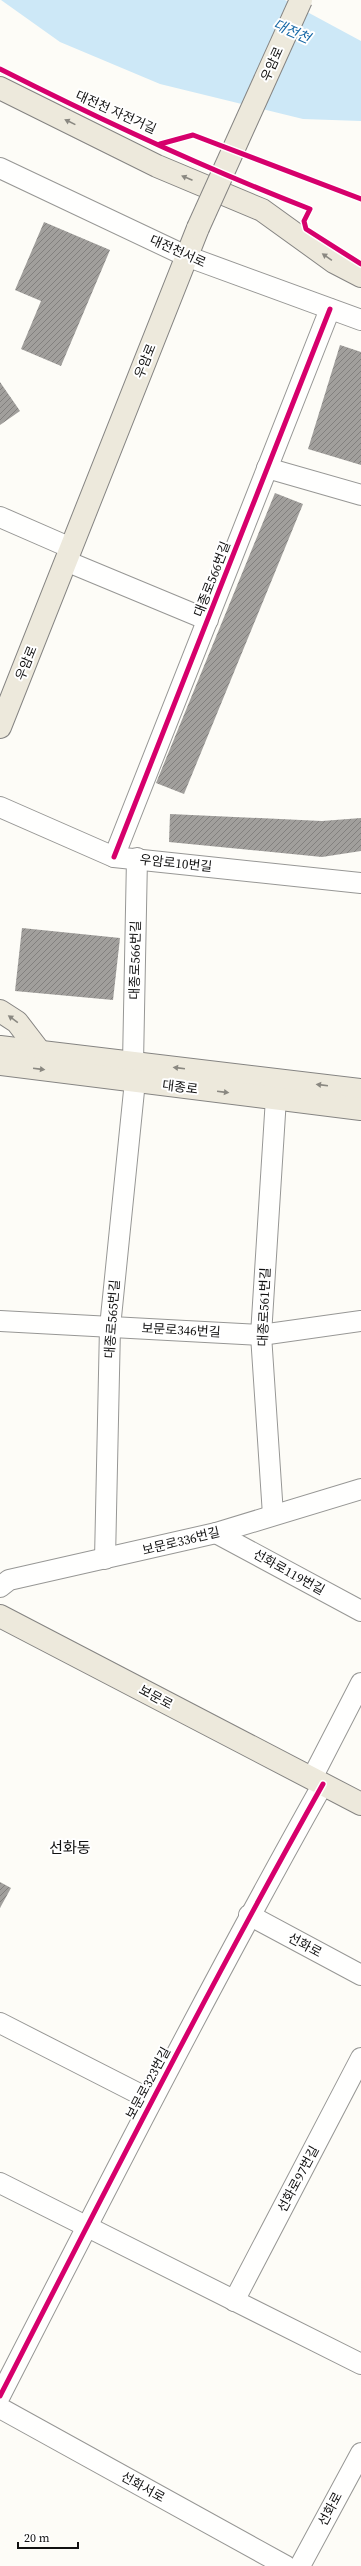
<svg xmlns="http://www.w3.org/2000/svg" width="361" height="2566" font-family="'Source Serif 4','Noto Sans KR',serif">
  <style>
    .water { fill: #cde8f7 }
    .building { fill: url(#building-hatch) }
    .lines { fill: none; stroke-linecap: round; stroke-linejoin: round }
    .minor-casing { stroke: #979795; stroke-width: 22 }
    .major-casing { stroke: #858482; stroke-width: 24 }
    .minor { stroke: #fffffe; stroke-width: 20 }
    .major { stroke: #ede9dc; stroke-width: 22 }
    .major-bridge-casing { stroke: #858482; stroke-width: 24; stroke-linecap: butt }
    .major-bridge { stroke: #ede9dc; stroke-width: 22 }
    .cycleway-casing { stroke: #fff; stroke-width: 8 }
    .cycleway { stroke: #d6006c; stroke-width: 5 }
    .oneway { fill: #8a8881 }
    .labels { text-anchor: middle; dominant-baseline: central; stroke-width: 4; stroke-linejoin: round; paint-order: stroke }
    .street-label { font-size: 13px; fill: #111; stroke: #fff }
    .water-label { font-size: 14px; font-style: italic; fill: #1768a6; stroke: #fff }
    .quarter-label { font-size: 15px; fill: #111; stroke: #fff }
  </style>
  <defs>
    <pattern id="building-hatch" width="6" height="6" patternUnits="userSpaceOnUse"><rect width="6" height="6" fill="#a19f9c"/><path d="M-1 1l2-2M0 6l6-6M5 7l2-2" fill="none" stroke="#82807e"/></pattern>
  </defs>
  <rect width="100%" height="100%" fill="#fdfcf7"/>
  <polygon class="water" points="1,0 285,0 361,41 361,121 303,119 160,84 60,42"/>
  <g class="building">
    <polygon points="44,222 110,250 61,366 21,349 41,301 15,290"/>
    <polygon points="340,345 361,352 361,465 308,449"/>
    <polygon points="0,382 20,411 0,425"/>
    <polygon points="275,493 303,504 184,794 156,783"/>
    <polygon points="170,814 322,821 361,818 361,851 322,857 169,842"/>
    <polygon points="22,928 120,938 113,1000 15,991"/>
    <polygon points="0,1882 11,1888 0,1908"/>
  </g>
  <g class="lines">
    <g class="minor-casing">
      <g id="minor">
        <polyline points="0,168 186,256 361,320"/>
        <polyline points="267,468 361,495"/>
        <polyline points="0,517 71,548"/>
        <polyline points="66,561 208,620"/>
        <polyline points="0,807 114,857 361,883"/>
        <polyline points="114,857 330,309"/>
        <polyline points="133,1063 137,858"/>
        <polyline points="0,1321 261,1335 361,1321"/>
        <polyline points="273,1515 261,1335 276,1098"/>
        <polyline points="216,1533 361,1611"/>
        <polyline points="105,1559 110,1327 135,1081"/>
        <polyline points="0,1587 9,1580 216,1533 361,1489"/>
        <polyline points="312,1778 361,1683"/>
        <polyline points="249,1915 361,1975"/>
        <polyline points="0,2023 151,2100"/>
        <polyline points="0,2183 361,2364"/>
        <polyline points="234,2301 361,2058"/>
        <path d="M0 2396C105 2191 210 1985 323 1784"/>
        <polyline points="0,2408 286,2566"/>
        <polyline points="300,2566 361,2453"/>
      </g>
    </g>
    <g class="major-casing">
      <g id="major">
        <polyline points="0,88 157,166 262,210 334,262 361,276"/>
        <polyline points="0,727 198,228"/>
        <polyline points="0,1011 17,1022 40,1052"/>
        <polyline points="0,1047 361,1090"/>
        <polyline points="0,1064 361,1109"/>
        <polyline points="0,1616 361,1804"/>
      </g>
    </g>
    <use href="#minor" class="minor"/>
    <use href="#major" class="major"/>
    <g class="major-bridge-casing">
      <polyline id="major-bridge" points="198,228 301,0"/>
    </g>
    <use href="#major-bridge" class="major-bridge"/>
    <g class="cycleway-casing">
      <g id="cycleway">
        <path d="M0 69C101 120 204 168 310 209L304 221 306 229 361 264"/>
        <polyline points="160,144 193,135 361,199"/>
        <polyline points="114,857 330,309"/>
        <path d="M0 2396C105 2191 210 1985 323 1784"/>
      </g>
    </g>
    <use href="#cycleway" class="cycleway"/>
  </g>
  <defs><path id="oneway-solid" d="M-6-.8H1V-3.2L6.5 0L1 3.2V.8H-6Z"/></defs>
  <g class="oneway">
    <use href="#oneway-solid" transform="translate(70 122) rotate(-154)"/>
    <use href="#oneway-solid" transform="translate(187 178) rotate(-157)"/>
    <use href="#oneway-solid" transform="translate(327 257) rotate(-145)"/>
    <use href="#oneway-solid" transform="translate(13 1019) rotate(-144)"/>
    <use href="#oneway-solid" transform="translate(179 1068) rotate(-173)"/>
    <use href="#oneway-solid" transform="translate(39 1069) rotate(7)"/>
    <use href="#oneway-solid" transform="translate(322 1085) rotate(-173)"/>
    <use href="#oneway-solid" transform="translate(223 1092) rotate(7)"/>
  </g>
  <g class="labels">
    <g class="street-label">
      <text transform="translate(272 64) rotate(-66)">우암로</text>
      <text transform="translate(116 112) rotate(24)">대전천 자전거길</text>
      <text transform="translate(178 251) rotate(24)">대전천서로</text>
      <text transform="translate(145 361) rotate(-68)">우암로</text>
      <text transform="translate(212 579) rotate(-69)">대종로566번길</text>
      <text transform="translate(26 663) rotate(-68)">우암로</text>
      <text transform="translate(176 863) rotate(6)">우암로10번길</text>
      <text transform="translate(135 960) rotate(-89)">대종로566번길</text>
      <text transform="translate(180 1087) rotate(7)">대종로</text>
      <text transform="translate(264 1307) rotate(-88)">대종로561번길</text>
      <text transform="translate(112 1319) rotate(-86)">대종로565번길</text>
      <text transform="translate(181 1330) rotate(3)">보문로346번길</text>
      <text transform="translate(181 1541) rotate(-14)">보문로336번길</text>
      <text transform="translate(289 1572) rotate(29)">선화로119번길</text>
      <text transform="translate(156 1697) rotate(28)">보문로</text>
      <text transform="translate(305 1945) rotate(28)">선화로</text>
      <text transform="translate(148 2083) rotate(-62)">보문로323번길</text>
      <text transform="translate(298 2179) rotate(-62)">선화로97번길</text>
      <text transform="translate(143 2487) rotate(29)">선화서로</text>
      <text transform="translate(330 2509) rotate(-62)">선화로</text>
    </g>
    <g class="water-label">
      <text transform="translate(292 31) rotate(24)">대전천</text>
    </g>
    <g class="quarter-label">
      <text x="70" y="1847">선화동</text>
    </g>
  </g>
  <path d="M18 2542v6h60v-6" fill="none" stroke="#111111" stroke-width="2"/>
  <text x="24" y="2542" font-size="12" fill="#111111" stroke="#ffffff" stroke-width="3" paint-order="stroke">20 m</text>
</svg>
